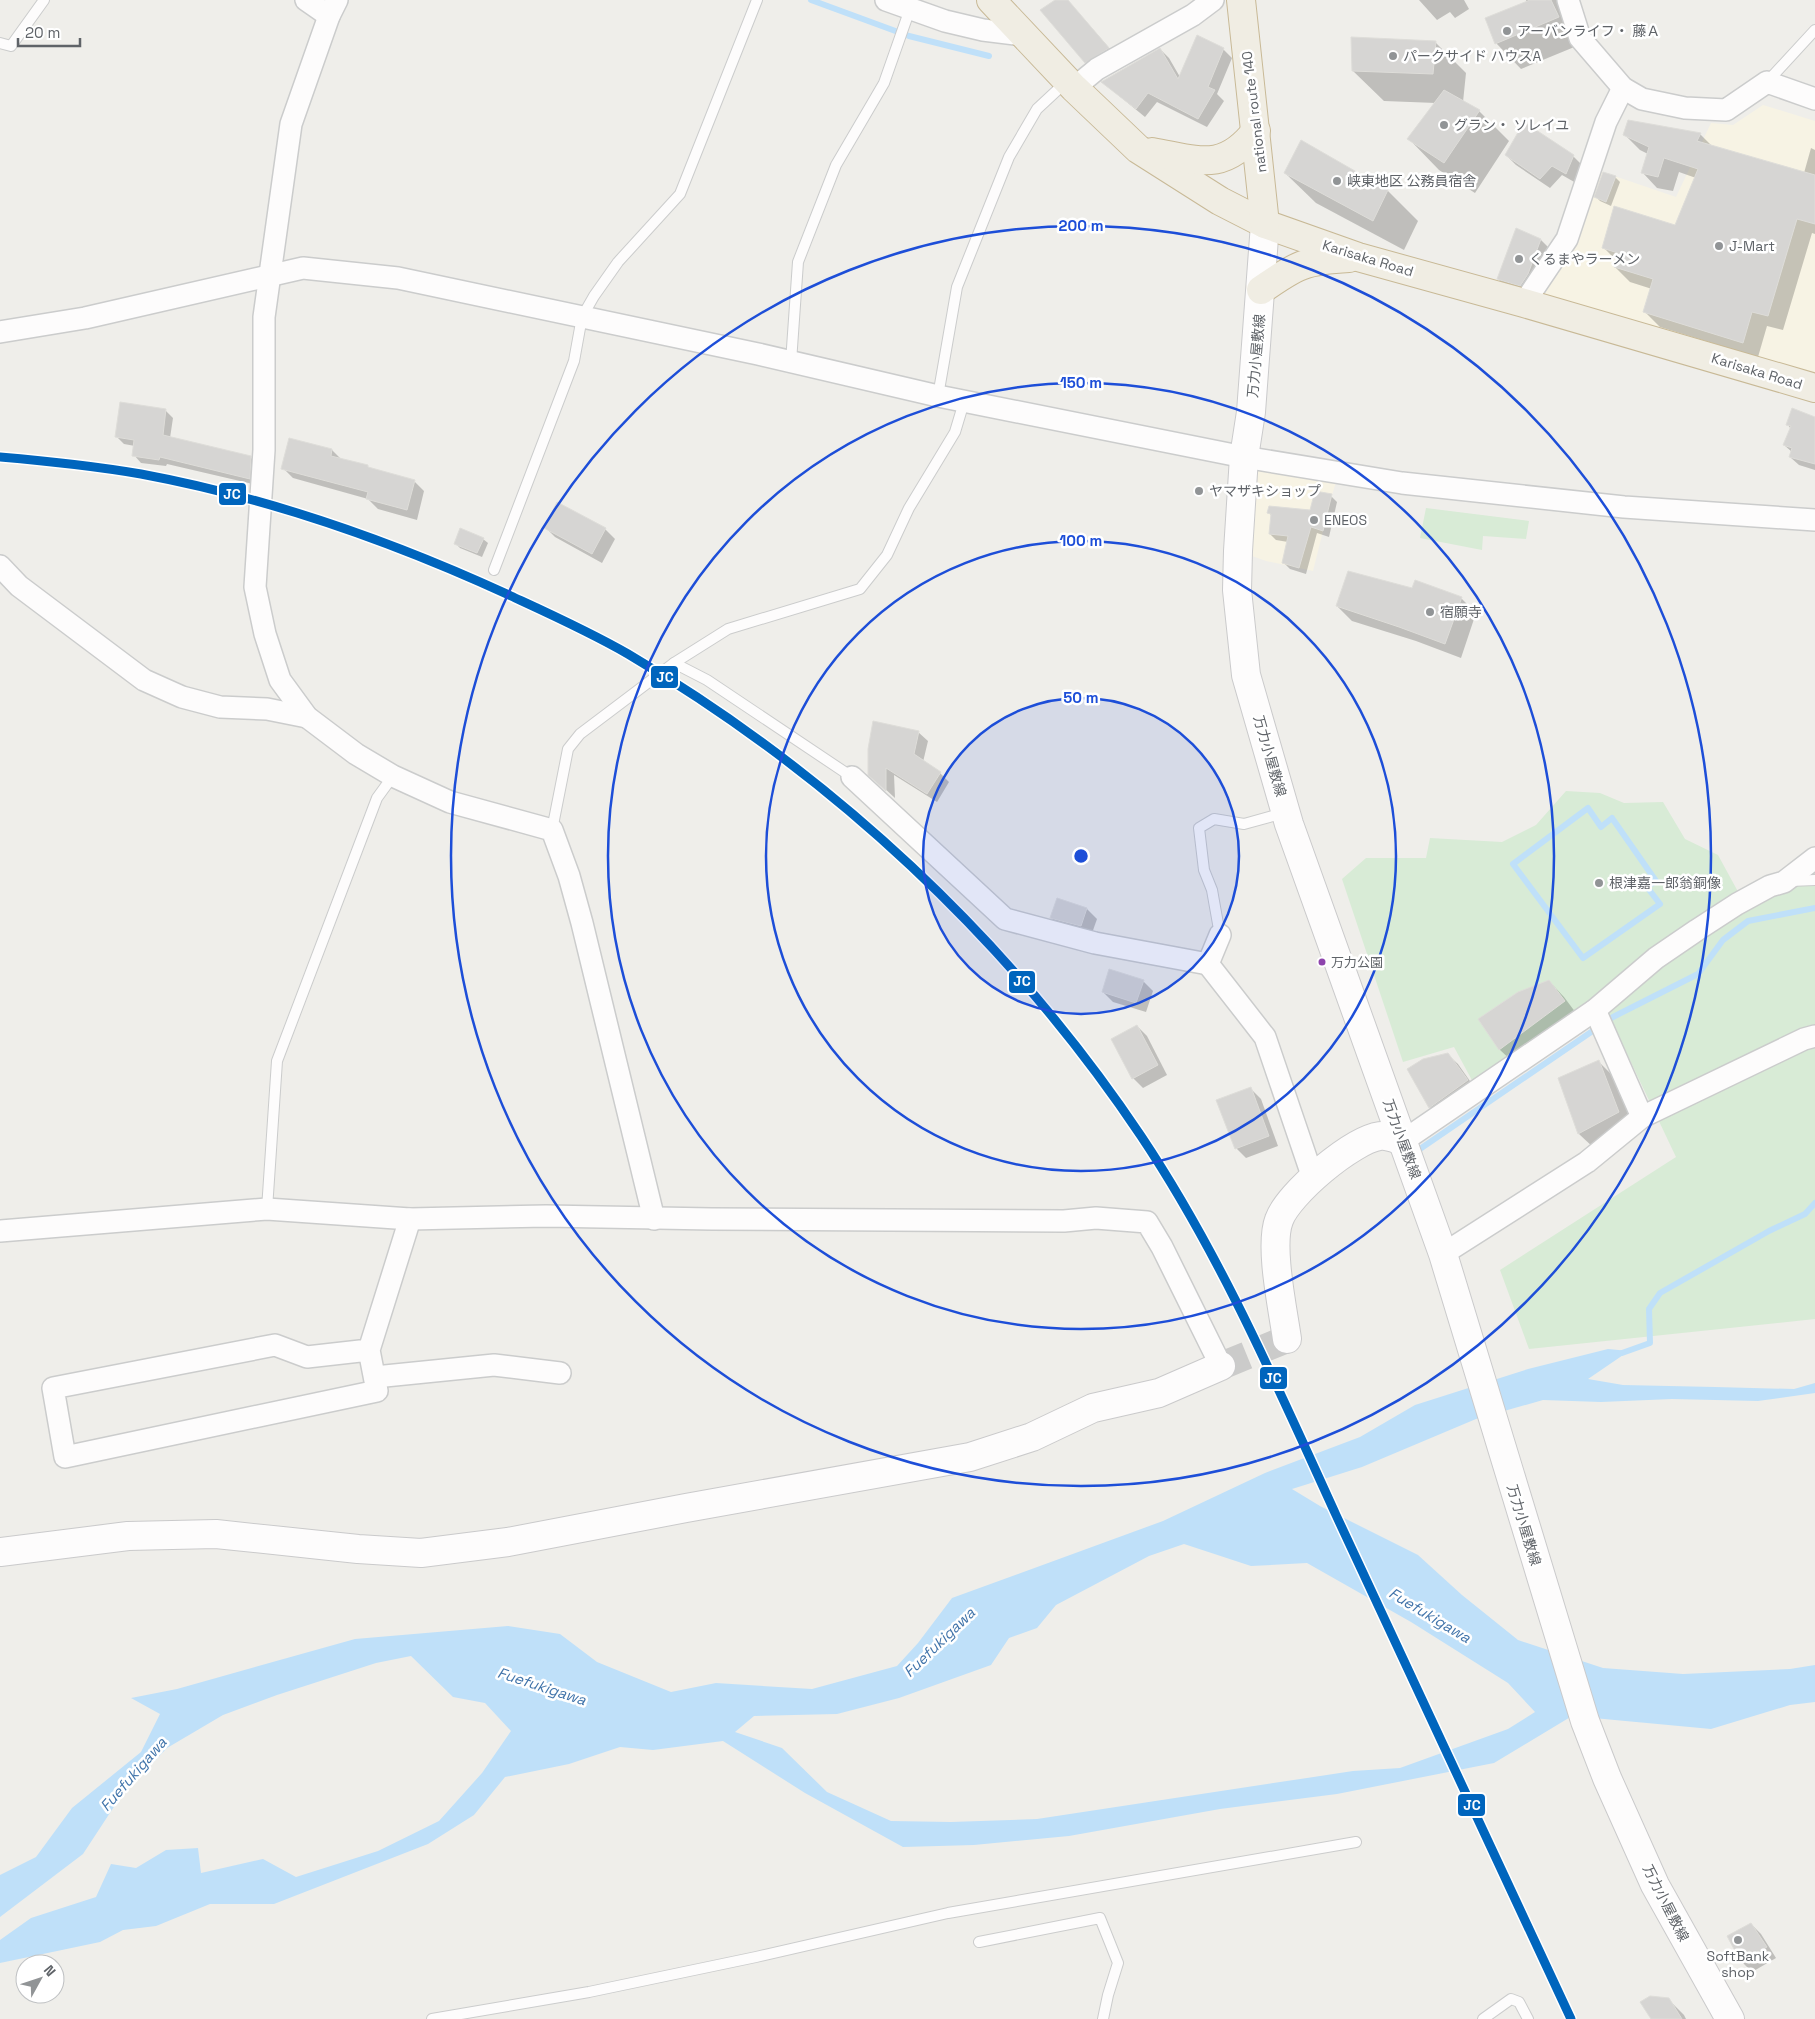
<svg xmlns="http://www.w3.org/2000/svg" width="1815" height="2019" font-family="'Space Grotesk','Noto Sans JP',sans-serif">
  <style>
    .commercial { fill: #f7f3e4 }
    .green { fill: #d8ebd6 }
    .water { fill: #bfe0f9; fill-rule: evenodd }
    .shadow { fill: #0003 }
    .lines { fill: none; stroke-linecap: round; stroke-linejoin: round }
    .stream { stroke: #bfe0f9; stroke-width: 6 }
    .building { fill: #d6d5d3; stroke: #deddd9 }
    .secondary-tunnel { stroke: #cbcbca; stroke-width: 28; stroke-dasharray: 28 14; stroke-linecap: butt }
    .lane-casing { stroke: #cbcccc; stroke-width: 12 }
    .street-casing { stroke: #cbcccc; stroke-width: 24 }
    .secondary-casing { stroke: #cacacb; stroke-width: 30 }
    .highway-casing { stroke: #c8b996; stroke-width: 30 }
    .lane { stroke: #fdfcfc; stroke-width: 10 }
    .street { stroke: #fdfcfc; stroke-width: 21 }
    .secondary { stroke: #fdfcfc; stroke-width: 28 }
    .highway { stroke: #f0ede3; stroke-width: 28 }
    .rail-1-casing { stroke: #fff; stroke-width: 12 }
    .rail-1 { stroke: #0065bd; stroke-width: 9 }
    .ring { fill: none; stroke: #1d4ed8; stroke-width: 2.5 }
    .poi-dot { fill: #919496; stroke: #fff; stroke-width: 2 }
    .bus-dot { fill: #8e44ad; stroke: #fff; stroke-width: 2 }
    .labels { text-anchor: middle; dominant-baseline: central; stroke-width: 5; stroke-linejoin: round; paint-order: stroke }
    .bus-label { font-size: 13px; fill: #5f6368; stroke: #fff; text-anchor: start }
    .poi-label { font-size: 14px; fill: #5f6368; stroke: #fff; text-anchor: start }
    .street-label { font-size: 14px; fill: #5f6368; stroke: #fff }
    .water-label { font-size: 15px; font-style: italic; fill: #4174aa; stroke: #fff }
    .centre { fill: #1d4ed8; stroke: #fff; stroke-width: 2.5 }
    .ring-label { font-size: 15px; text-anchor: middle; font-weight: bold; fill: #1d4ed8; stroke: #fff; stroke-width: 5; stroke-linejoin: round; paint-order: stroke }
    .line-badge { stroke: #fff; stroke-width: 2 }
    .badge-label { font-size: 14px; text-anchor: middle; font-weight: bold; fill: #fff }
  </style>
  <rect width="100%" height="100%" fill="#efeeea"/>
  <g class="commercial">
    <polygon points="1763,105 1815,121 1815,375 1533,294 1591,168 1676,197 1711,123 1733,125"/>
    <polygon points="1244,457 1339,473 1332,495 1313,571 1266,561 1238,551"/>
  </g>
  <g class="green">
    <polygon points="1426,508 1529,521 1526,539 1483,536 1482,550 1420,538"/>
    <polygon points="1566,791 1600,793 1624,803 1663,802 1685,839 1718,855 1748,910 1815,867 1815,1319 1529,1349 1500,1270 1676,1157 1607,1012 1592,998 1474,1084 1454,1047 1403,1062 1342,879 1366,858 1426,858 1430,838 1502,842 1536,825"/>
  </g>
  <path class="water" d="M1608 1349 1629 1351 1588 1379 1623 1385 1715 1387 1794 1389 1815 1383V1393L1758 1401 1672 1399 1601 1402 1543 1400 1476 1419 1362 1467 1292 1489 1320 1506 1418 1555 1462 1595 1518 1640 1603 1668 1683 1674 1790 1669 1815 1665V1702L1790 1705 1711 1729 1572 1716 1494 1763 1337 1794 1220 1809 1069 1836 974 1845 903 1847 805 1793 723 1741 653 1750 620 1747 569 1764 505 1777 474 1815 428 1844 274 1904H210L156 1926 123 1930 100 1942 0 1963V1940L31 1918 96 1897 111 1864 136 1868 166 1850 198 1848 201 1873 263 1859 296 1877 378 1851 439 1821 482 1773 511 1731 485 1703 453 1697 411 1656 376 1663 277 1695 223 1715 167 1748 121 1796 83 1854 0 1917V1875L36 1857 72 1808 141 1752 160 1714 131 1698 177 1689 355 1639 508 1626 560 1634 597 1662 671 1692 716 1683 812 1689 897 1666 918 1643 952 1598 1163 1521 1265 1473 1360 1437 1415 1405 1528 1369ZM1184 1544 1251 1566 1307 1563 1411 1622 1508 1683 1535 1712 1508 1729 1400 1768 1353 1771 1037 1819 951 1822 891 1821 827 1792 782 1748 735 1732 754 1716 837 1714 899 1698 991 1665 1009 1638 1037 1628 1056 1605 1149 1556Z"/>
  <g class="shadow">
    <polygon points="1057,0 1067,0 1118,58 1096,72 1086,62"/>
    <polygon points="1419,0 1464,0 1469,9 1455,18 1450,12 1437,20"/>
    <polygon points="1526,0 1572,0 1584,43 1521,69 1496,43 1527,3"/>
    <polygon points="1435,42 1466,73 1463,102 1479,111 1509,141 1475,193 1439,170 1409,139 1436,103 1384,101 1353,71"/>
    <polygon points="1160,49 1169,58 1180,77 1223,49 1232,58 1217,94 1224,101 1207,127 1157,102 1145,117 1112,90"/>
    <polygon points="1700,134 1713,147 1804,173 1811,148 1815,150 1815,234 1812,233 1783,330 1767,326 1758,357 1660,327 1645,312 1652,289 1630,282 1615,267 1617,261 1603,247 1676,226 1696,178 1679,172 1673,191 1657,188 1643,173 1648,154 1640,150 1625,135"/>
    <polygon points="1302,142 1388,191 1418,221 1404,250 1316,203 1285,173"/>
    <polygon points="1506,155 1573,156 1583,166 1576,183 1562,175 1550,188 1516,165"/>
    <polygon points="1615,177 1620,182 1611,206 1600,201 1596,197"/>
    <polygon points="1517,230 1541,240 1551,250 1531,295 1508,289 1498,279"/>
    <polygon points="166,411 173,418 170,438 250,457 258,465 257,485 167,464 166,466 141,463 134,455 135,446 124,444 117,437"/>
    <polygon points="1815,418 1815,470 1799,465 1790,457 1792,452 1784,445 1791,429 1787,424"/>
    <polygon points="332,450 342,460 414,481 424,491 417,520 378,509 368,499 293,478 283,468"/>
    <polygon points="1331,496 1337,502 1329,537 1317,533 1306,574 1290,569 1284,563 1288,542 1276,540 1270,534 1272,516 1269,513 1311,511"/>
    <polygon points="545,527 605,529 615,539 602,563 555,537"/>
    <polygon points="483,539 488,543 482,557 460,548 455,543"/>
    <polygon points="1413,590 1461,598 1476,613 1461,658 1416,641 1352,621 1337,606"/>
    <polygon points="918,732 928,741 923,762 940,773 949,782 937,802 894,775 895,798 869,774"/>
    <polygon points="1057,899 1087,909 1097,919 1091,936 1061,928 1051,918"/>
    <polygon points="1143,981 1153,991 1146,1012 1113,1002 1103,992"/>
    <polygon points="1549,981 1564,997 1579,1017 1515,1064 1499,1049"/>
    <polygon points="1137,1026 1147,1036 1167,1075 1143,1088 1133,1078"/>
    <polygon points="1447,1054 1458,1064 1477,1091 1440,1117 1430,1107 1408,1070"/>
    <polygon points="1599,1062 1614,1077 1634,1128 1595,1149 1579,1134 1560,1079"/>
    <polygon points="1251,1089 1261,1099 1278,1146 1246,1158 1236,1148"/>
    <polygon points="1751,1924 1761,1934 1776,1958 1752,1972 1742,1962 1728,1936"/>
    <polygon points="1668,1999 1684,2015 1686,2019 1652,2019"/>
  </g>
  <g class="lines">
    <g class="stream">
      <polyline points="811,0 909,36 989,56"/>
      <polygon points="1588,808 1601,827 1612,818 1656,881 1647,887 1660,904 1583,958 1513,864"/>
      <polyline points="1417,1151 1613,1017 1698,974 1723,940 1748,921 1815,908"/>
      <polyline points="1622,1353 1650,1343 1649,1309 1660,1293 1769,1231 1805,1214 1815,1203"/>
    </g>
  </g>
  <g class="building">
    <polygon points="1055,0 1068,0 1109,48 1085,63 1040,10"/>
    <polygon points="1530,0 1551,0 1559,17 1495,44 1485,18"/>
    <polygon points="1197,35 1224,48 1208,87 1215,90 1198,119 1148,93 1136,109 1101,82 1160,48 1178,79"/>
    <polygon points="1351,37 1436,41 1433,74 1352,71"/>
    <polygon points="1444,90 1480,110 1444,163 1407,139"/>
    <polygon points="1628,120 1701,133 1697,141 1815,175 1815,224 1797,219 1768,316 1752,312 1743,343 1643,312 1653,279 1614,267 1618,253 1602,248 1614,206 1675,225 1698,169 1664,158 1658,177 1641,173 1649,147 1623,135"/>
    <polygon points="1524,122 1574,155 1566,174 1552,166 1540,179 1505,155"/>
    <polygon points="1301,140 1388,190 1373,221 1284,173"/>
    <polygon points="1603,172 1616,176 1606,202 1594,197"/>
    <polygon points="1516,228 1541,239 1528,274 1520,286 1497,279"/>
    <polygon points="120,402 166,409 163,435 251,456 250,479 160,457 159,460 132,456 134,440 115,437"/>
    <polygon points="1792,408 1815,417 1815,464 1789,457 1792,448 1783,445 1791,426 1786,425"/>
    <polygon points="289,438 332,449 331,456 368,465 368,467 415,480 407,510 366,499 368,492 281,469"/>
    <polygon points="1315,491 1332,494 1323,531 1311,527 1299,568 1282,563 1288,536 1269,534 1271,514 1267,513 1269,506 1310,510"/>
    <polygon points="557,502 606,528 592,554 544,528"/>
    <polygon points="460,528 484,538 477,553 454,544"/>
    <polygon points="1348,571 1412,588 1415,580 1462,597 1445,644 1399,627 1336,606"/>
    <polygon points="873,721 919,731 914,754 941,772 927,794 886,768 886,791 868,775 868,749"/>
    <polygon points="1057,898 1087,908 1081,926 1050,918"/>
    <polygon points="1109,969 1144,980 1136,1003 1102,992"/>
    <polygon points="1549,980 1565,1001 1499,1050 1478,1019 1518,992"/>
    <polygon points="1137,1025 1158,1065 1132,1079 1111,1039"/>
    <polygon points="1448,1053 1468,1080 1429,1108 1407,1069 1423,1059"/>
    <polygon points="1599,1060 1619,1112 1578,1134 1558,1078"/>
    <polygon points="1251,1087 1269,1136 1235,1149 1216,1100"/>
    <polygon points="1751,1923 1767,1947 1741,1962 1727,1936"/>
    <polygon points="1650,1996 1669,1998 1682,2019 1651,2019 1640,2002"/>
  </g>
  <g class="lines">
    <polyline class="secondary-tunnel" points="1221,1366 1287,1339"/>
    <g class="lane-casing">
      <g id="lane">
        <polyline points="0,43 11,46 44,0"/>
        <polyline points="1767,82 1815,30"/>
        <polyline points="791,362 798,262 836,165 884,83 910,9"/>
        <polyline points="938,396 957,287 1009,157 1037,109 1066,82"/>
        <polyline points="494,570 574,361 582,317 594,296 618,262 680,194 757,0"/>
        <polyline points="674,663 707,680 852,777"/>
        <polyline points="552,830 568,749 580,734 674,663 728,629 860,589 887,555 909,508 955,432 964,402"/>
        <polyline points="1790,881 1815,880"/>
        <polyline points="1220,935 1212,890 1204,870 1199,828 1214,819 1244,824 1284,813"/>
        <polyline points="267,1209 277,1061 377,798 393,776"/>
        <polyline points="979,1942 1100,1918 1118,1963 1108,1995 1103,2019"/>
        <polyline points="432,2019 589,1992 756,1957 948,1913 1356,1842"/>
        <polyline points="1483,2019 1511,1999 1519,2002 1528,2019"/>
      </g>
    </g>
    <g class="street-casing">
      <g id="street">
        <polyline points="306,0 329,16"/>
        <polyline points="337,0 329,16 291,124 264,317 264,450 255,587 265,634 280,680 307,717 356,754 393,776 450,802 552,830 569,876 582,923 654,1219"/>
        <polyline points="886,0 945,21 983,30 1022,35"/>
        <polyline points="1568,0 1580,38 1623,88 1642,99 1685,108 1726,110 1767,82 1815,99"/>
        <polyline points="1074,88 1097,69 1193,15 1213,0"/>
        <polyline points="1524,303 1567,239 1606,122 1623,88"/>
        <polyline points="0,332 85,318 303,268 398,278 758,354 938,396 1244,457 1402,483 1624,507 1815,520"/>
        <polyline points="0,566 19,586 144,680 182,697 220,707 267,709 307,717"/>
        <polyline points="852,777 1005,919 1095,943 1208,964 1220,935"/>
        <polyline points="1208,964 1265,1037 1313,1178"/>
        <polyline points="1595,1010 1642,1117"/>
        <polyline points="1403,1141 1595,1010 1656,958 1697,930 1737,904 1770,886 1784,882 1815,858"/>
        <polyline points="0,1231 267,1209 410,1219 546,1216 712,1219 1064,1221 1096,1218 1147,1222 1162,1247 1221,1366"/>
        <polyline points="1443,1254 1587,1162 1642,1117 1804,1039 1815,1036"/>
        <polyline points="369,1350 307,1357 275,1345 53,1388 65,1457 377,1391 369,1350 410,1219"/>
        <polyline points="375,1377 494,1365 560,1373"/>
      </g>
    </g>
    <g class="secondary-casing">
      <g id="secondary">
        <polyline points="1265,224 1251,412 1244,457 1238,551 1237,590 1246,675 1289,824 1443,1254 1585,1721 1607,1778 1655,1885 1730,2019"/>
        <path d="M1287 1339C1283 1310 1269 1246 1279 1220 1288 1194 1352 1140 1380 1136 1387 1135 1396 1139 1403 1141"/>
        <polyline points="0,1552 128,1536 216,1534 358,1549 421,1553 508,1542 686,1508 970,1457 1032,1437 1093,1408 1159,1393 1221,1366"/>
      </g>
    </g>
    <g class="highway-casing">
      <g id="highway">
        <polyline points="991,0 1074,88 1138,149 1220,201 1265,224 1358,257 1524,303 1815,388"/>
        <polyline points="1241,0 1265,224"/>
        <path d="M1152 152C1198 160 1223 173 1256 131"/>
        <path d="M1261 290C1296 265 1306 260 1349 258"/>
      </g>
    </g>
    <use href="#lane" class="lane"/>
    <use href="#street" class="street"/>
    <use href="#secondary" class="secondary"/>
    <use href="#highway" class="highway"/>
    <g class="rail-1-casing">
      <path id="rail-1" d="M0 457C47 461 94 466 141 474 270 498 392 541 511 596 550 614 590 632 628 654 831 774 1009 939 1141 1136 1220 1254 1277 1386 1336 1515 1415 1683 1493 1851 1571 2019"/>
    </g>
    <use href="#rail-1" class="rail-1"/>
  </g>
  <circle cx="1081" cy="856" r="158" fill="#1d4ed8" fill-opacity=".12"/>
  <g class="ring">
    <circle cx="1081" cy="856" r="158"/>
    <circle cx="1081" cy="856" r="315"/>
    <circle cx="1081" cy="856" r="473"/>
    <circle cx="1081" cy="856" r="630"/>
  </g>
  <g class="poi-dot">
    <circle cx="1507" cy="31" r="5"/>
    <circle cx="1393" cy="56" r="5"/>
    <circle cx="1444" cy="125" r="5"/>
    <circle cx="1337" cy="181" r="5"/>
    <circle cx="1719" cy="246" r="5"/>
    <circle cx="1519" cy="259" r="5"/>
    <circle cx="1199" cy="491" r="5"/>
    <circle cx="1314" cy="520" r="5"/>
    <circle cx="1430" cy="612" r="5"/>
    <circle cx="1599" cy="883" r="5"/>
    <circle cx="1738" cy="1940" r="5"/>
  </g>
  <circle class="bus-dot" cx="1322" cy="962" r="4.5"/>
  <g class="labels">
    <g class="bus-label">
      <text x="1331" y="962">万力公園</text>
    </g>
    <g class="poi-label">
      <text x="1517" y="31">アーバンライフ・ 藤Ａ</text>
      <text x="1403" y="56">パークサイド ハウスA</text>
      <text x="1454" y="125">グラン・ ソレイユ</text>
      <text x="1347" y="181">峡東地区 公務員宿舎</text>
      <text x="1729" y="246">J-Mart</text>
      <text x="1529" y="259">くるまやラーメン</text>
      <text x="1209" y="491">ヤマザキショップ</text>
      <text x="1324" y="520">ENEOS</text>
      <text x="1440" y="612">宿願寺</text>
      <text x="1609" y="883">根津嘉一郎翁銅像</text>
      <text x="1738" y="1956" text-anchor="middle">SoftBank<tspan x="1738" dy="16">shop</tspan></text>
    </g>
    <g class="street-label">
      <text transform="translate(1254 112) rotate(-97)">national route 140</text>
      <text transform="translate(1368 258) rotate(17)">Karisaka Road</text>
      <text transform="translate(1256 356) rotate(-85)">万力小屋敷線</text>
      <text transform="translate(1757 371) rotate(17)">Karisaka Road</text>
      <text transform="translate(1270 756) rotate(74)">万力小屋敷線</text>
      <text transform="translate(1402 1139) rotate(70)">万力小屋敷線</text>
      <text transform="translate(1524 1525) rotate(73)">万力小屋敷線</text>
      <text transform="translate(1666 1903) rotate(63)">万力小屋敷線</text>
    </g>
    <g class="water-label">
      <text transform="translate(1430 1615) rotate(31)">Fuefukigawa</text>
      <text transform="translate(939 1642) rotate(-44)">Fuefukigawa</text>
      <text transform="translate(542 1686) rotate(18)">Fuefukigawa</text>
      <text transform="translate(133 1774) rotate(-49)">Fuefukigawa</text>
    </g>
  </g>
  <circle cx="1081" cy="856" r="8" class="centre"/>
  <g class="ring-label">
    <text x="1081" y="231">200 m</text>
    <text x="1081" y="388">150 m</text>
    <text x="1081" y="546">100 m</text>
    <text x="1081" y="703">50 m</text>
  </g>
  <g class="line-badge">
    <rect x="218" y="482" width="29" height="24" rx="5" fill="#0065bd"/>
    <rect x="650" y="665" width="29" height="24" rx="5" fill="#0065bd"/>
    <rect x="1008" y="970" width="28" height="24" rx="5" fill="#0065bd"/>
    <rect x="1259" y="1366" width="29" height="24" rx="5" fill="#0065bd"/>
    <rect x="1457" y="1793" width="29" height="24" rx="5" fill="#0065bd"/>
  </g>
  <g class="badge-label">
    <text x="232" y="499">JC</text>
    <text x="665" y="682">JC</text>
    <text x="1022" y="986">JC</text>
    <text x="1273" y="1383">JC</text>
    <text x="1472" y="1810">JC</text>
  </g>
  <g transform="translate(40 1979) rotate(50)"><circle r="24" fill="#ffffff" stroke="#bfc1c3"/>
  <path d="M0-4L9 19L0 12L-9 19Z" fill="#919496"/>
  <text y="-8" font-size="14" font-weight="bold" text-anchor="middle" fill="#5f6368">N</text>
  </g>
  <path d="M18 38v8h62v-8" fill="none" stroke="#5f6368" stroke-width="2.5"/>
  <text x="25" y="38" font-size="15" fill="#5f6368" stroke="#ffffff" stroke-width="4" paint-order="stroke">20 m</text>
</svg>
